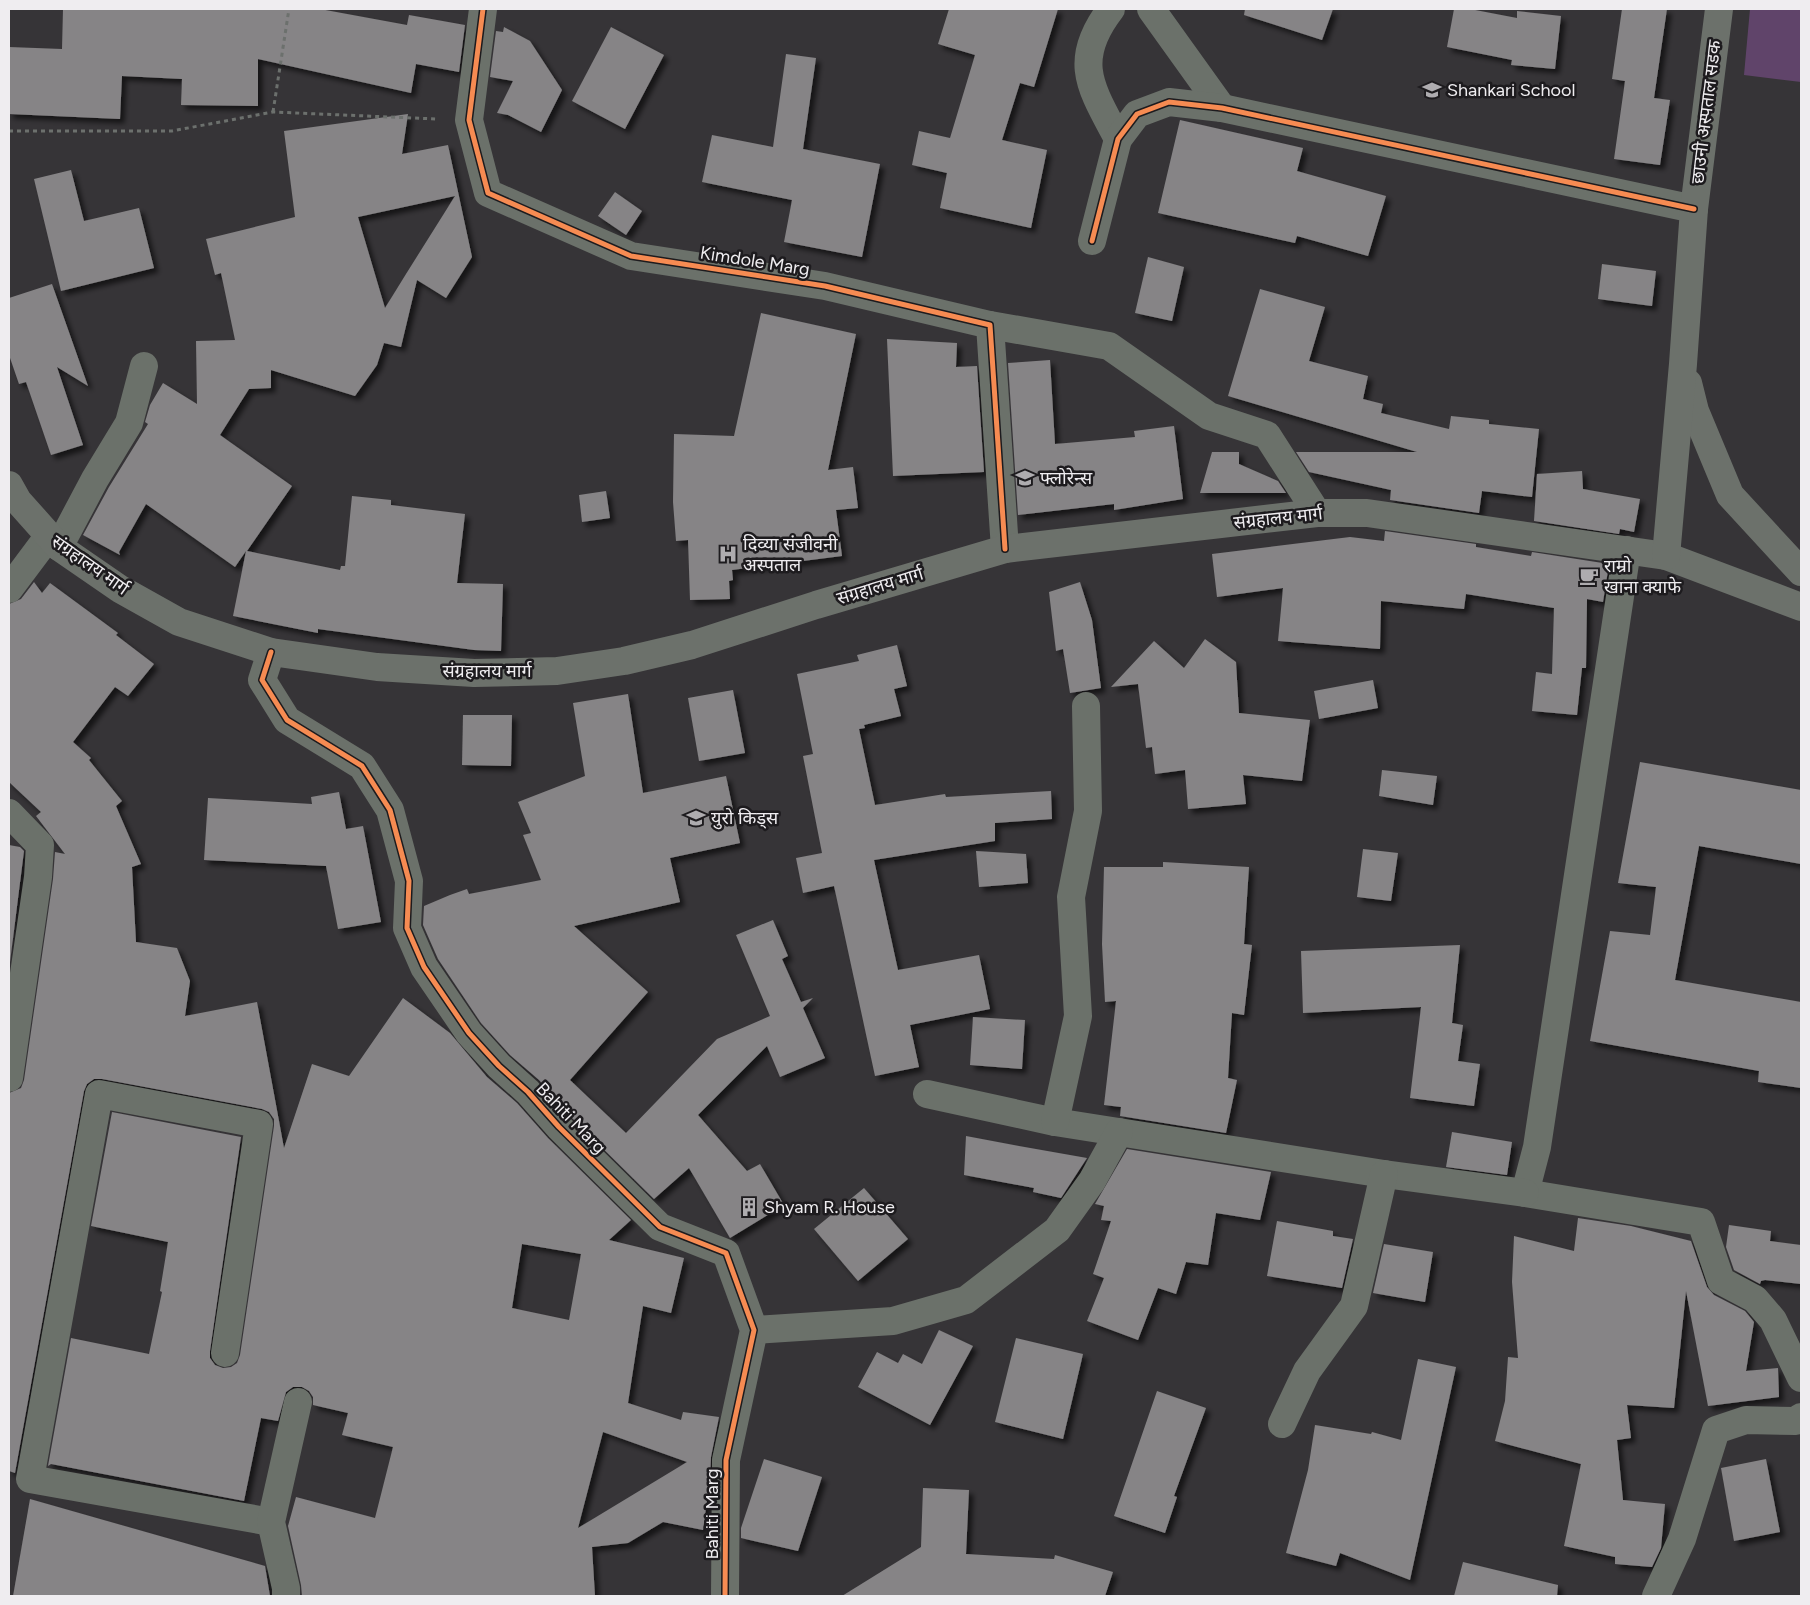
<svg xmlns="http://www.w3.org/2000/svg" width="1810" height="1605" font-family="Figtree,'Noto Sans Devanagari',sans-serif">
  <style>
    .green { fill: #60446a }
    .building { fill: #868486; fill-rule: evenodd; filter: url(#shadow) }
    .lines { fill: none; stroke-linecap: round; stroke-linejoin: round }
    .path { stroke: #6c706d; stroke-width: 3; stroke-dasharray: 4 4; stroke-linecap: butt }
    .minor { stroke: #6b716a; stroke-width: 28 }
    .major { stroke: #6c716b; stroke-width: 28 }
    .cycleway-casing { stroke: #1d1b1e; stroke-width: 8 }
    .cycleway { stroke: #f68b52; stroke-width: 5 }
    .labels { text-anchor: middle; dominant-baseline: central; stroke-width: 5; stroke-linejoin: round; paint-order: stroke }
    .poi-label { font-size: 18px; fill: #efedf0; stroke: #1d1b1e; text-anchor: start }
    .street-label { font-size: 18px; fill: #efedf0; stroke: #1d1b1e }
  </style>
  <defs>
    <filter id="shadow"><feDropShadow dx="4.5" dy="4.5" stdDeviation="2.5" flood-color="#0009"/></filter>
  </defs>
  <rect width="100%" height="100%" fill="#363437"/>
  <polygon class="green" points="1750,9 1801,9 1801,82 1744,75"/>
  <g class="building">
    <polygon points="63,9 320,9 407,25 409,15 465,25 459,72 416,64 411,93 258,59 258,106 181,105 182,79 122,76 120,119 9,114 9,47 62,49"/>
    <polygon points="949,9 1058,9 1034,87 1020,83 1002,140 1047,150 1031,228 940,208 947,173 912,165 919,131 950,138 975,55 938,44"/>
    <polygon points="1245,9 1333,9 1322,40 1244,15"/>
    <polygon points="1454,9 1470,9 1517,18 1517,11 1561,16 1555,69 1511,65 1512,60 1447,47"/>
    <polygon points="1622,9 1667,9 1654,98 1670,100 1660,165 1614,159 1625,81 1612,79"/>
    <polygon points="504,27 530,41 562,90 541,132 508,115 497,113 513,81 490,77 496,31 503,32"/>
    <polygon points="611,27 664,55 625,129 572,101"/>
    <polygon points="786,54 816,58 803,149 880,164 862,257 784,242 792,200 702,182 712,135 773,147"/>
    <path d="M408 114 402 154 448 145 472 257 446 298 417 280 401 347 384 343 377 365 355 396 271 370V388L249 389 220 435 292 486 247 551 340 570 341 566H345L352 496 391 500V505L465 514 457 583 503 584 501 651 474 650 318 629V633L233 616 246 551 235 567 146 504 119 552 120 555 83 535 109 487 148 424 145 422 150 405 163 383 197 404 196 341 235 340 221 273 215 275 206 239 295 217 284 131ZM455 196 406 274 385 308 358 217Z"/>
    <polygon points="1180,120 1303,148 1297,171 1386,196 1368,256 1297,236 1295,243 1158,213"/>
    <polygon points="71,170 84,221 139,208 154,268 61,291 34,179"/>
    <polygon points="615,192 642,211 626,235 598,216"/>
    <polygon points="1148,257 1184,267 1172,321 1135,313"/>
    <polygon points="1602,264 1656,271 1652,306 1598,299"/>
    <polygon points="52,284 88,386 57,367 83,445 51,455 26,382 19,384 9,355 9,298"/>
    <polygon points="1260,289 1325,307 1309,361 1368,376 1363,399 1383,404 1381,413 1449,429 1451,416 1489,420 1489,424 1539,429 1532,497 1482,491 1479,513 1390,500 1391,490 1309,472 1296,452 1417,452 1228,396"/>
    <polygon points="761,313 856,334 828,470 853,467 858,508 836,510 842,556 732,570 733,580 729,581 730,599 690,600 688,540 676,541 673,502 674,434 734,436"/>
    <polygon points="887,339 957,343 956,367 977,366 984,472 893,476"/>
    <polygon points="1050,360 1055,444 1135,437 1134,431 1174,426 1183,499 1114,510 1114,504 1018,515 1008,363"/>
    <polygon points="1212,452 1239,452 1239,464 1278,481 1286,493 1200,493"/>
    <polygon points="1582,471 1583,489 1640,499 1634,532 1620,529 1619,534 1534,521 1537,474"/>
    <polygon points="606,491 610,518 582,522 579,495"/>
    <polygon points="1385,531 1476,544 1476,547 1531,556 1532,552 1609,564 1603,602 1587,599 1586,668 1582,668 1577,715 1532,711 1536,672 1552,674 1554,608 1466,594 1464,609 1381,601 1380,649 1278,641 1283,588 1217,597 1212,554 1350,537 1384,541"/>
    <path d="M34 582 42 593 50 583 118 633 116 635 154 664 128 696 115 687 73 742 91 758 89 760 122 801 116 806 141 864 132 867 136 942 177 948 190 981 185 1016 257 1002 284 1148 312 1064 349 1076 403 998 450 1033 487 1077 517 1103 548 1138 631 1220 609 1240 684 1258 671 1313 643 1306 628 1403 681 1420 683 1412 719 1417 711 1457 710 1479 703 1530 663 1522 628 1543 592 1547 595 1596H302L301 1585 288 1526 296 1497 375 1518 393 1447 342 1435 348 1413 313 1405V1397L309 1391 302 1387H293L286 1392 278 1421 261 1418 244 1501 51 1464 48 1466 71 1338 149 1354 162 1292 160 1291 168 1242 91 1226 112 1112 241 1137 210 1351V1358L215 1365 223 1368 231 1367 237 1363 240 1355 274 1126V1119L269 1112 262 1109 102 1079H94L87 1084 84 1091 15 1473 9 1471V1093L21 1088 24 1080 53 879 55 852 65 854 36 816 41 812 9 782V604L21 599ZM522 1244 581 1254 569 1320 512 1308ZM603 1432 687 1462 578 1528Z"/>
    <polygon points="1080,582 1092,620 1101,688 1070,693 1063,649 1056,651 1049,592"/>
    <polygon points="1205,639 1236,662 1239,713 1310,720 1302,781 1243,775 1246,804 1188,809 1185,770 1155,774 1152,747 1146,748 1138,684 1111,687 1154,641 1184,668"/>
    <polygon points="897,645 907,686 894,689 901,716 864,725 865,728 859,729 875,805 945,794 946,797 1051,791 1052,819 995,823 995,841 874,860 898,970 979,955 990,1009 910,1025 919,1067 875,1076 834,886 803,893 796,858 822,853 803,756 813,754 797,674 859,661 857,655"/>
    <polygon points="1373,680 1378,708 1319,719 1314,691"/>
    <polygon points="733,690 745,753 699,761 688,698"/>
    <polygon points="628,694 643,793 726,776 740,843 670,858 680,902 574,926 648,992 570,1080 626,1133 717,1039 770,1016 736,935 773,920 788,956 782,959 801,1002 813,998 803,1008 825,1058 780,1077 767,1046 698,1115 747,1171 760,1164 784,1205 730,1238 689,1168 654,1199 570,1116 539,1080 510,1055 481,1023 438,959 423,925 424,906 450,895 467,889 469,894 541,880 523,835 531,833 518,802 585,776 573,703"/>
    <polygon points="463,715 512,715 511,766 462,765"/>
    <polygon points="1640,762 1801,790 1801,864 1699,846 1675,980 1801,1002 1801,1088 1758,1082 1759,1071 1590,1041 1610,931 1650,935 1656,887 1618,883"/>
    <polygon points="1382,770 1437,776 1433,805 1379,796"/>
    <polygon points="339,792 346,829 363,826 381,922 338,929 326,866 204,860 208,798 312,804 311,797"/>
    <polygon points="9,845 20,847 24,851 9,970"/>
    <polygon points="1363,849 1398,853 1391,901 1357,897"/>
    <polygon points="976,851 1026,854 1028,883 979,887"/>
    <polygon points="1163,862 1249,867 1244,944 1252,945 1244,1015 1232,1013 1228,1078 1237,1080 1226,1133 1120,1116 1121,1107 1104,1105 1116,1001 1105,1002 1102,944 1104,867 1163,867"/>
    <polygon points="1460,945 1452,1023 1463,1025 1458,1061 1480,1064 1474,1106 1410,1098 1421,1007 1303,1013 1301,951"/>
    <polygon points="973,1017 1025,1020 1022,1069 970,1065"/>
    <polygon points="1452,1132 1512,1142 1507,1175 1446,1167"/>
    <polygon points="966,1136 1019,1146 1087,1158 1061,1198 1033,1192 1034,1188 964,1175"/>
    <polygon points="1127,1149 1271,1172 1260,1220 1216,1213 1208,1265 1186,1262 1176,1294 1158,1288 1138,1340 1087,1321 1104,1278 1093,1274 1111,1221 1101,1220 1104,1206 1095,1204"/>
    <polygon points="864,1188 908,1239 858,1281 814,1229"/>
    <polygon points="1578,1218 1631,1226 1691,1241 1707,1287 1714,1295 1745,1311 1754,1322 1746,1371 1778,1368 1779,1397 1708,1406 1686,1291 1674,1408 1627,1405 1631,1438 1617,1440 1623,1500 1665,1504 1661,1548 1652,1567 1615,1564 1615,1557 1564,1546 1581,1464 1495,1441 1505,1401 1508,1357 1518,1358 1512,1282 1514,1236 1574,1251"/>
    <polygon points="1277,1221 1333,1231 1333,1236 1353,1239 1342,1288 1267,1276"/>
    <polygon points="1729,1225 1771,1231 1770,1241 1801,1245 1801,1284 1765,1280 1761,1281 1760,1284 1734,1270 1726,1247"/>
    <polygon points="1384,1244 1433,1252 1425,1302 1373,1293"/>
    <polygon points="939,1330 973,1346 930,1425 858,1387 877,1352 898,1363 903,1354 922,1364"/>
    <polygon points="1016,1338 1083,1354 1063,1439 995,1422"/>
    <polygon points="1418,1359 1456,1367 1410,1580 1340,1553 1336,1566 1286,1553 1308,1470 1315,1425 1371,1434 1372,1432 1401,1440"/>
    <polygon points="1157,1391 1206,1408 1174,1496 1177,1497 1165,1533 1114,1516"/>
    <polygon points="764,1459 822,1477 798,1551 741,1538 741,1528"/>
    <polygon points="1766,1459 1780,1532 1734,1541 1721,1468"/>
    <polygon points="923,1488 969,1490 966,1554 1054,1559 1055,1555 1113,1572 1105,1596 842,1596 921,1547"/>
    <polygon points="30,1499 265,1566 270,1596 13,1596"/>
    <polygon points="1463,1562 1558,1585 1557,1596 1454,1596"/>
  </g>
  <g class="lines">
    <g class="path">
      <polyline points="273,112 289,9"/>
      <polyline points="9,131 172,131 273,112 436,119"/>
    </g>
    <g class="minor">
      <polyline points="483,9 469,120 488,193 631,256 825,286 990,325 1005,549"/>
      <path d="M1111 9C1071 61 1091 88 1118 139"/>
      <polyline points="1151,9 1222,108"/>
      <polyline points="1092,241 1118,139 1137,114 1169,102 1222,108 1694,209"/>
      <polyline points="990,325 1109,346 1209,416 1267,435 1317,513"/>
      <polyline points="59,547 95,479 129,423 144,366"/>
      <polyline points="1627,550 1537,1147 1525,1193 1701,1222 1721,1281 1755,1299 1773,1320 1801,1378"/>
      <polyline points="9,589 48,537"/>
      <polyline points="271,652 262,680 287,720 362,766 390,810 409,881 407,928 424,967 469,1033 499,1066 528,1092 559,1127 660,1227 726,1253 754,1330 726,1460 725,1596"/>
      <polyline points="9,813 40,845 38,877 9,1078"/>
      <polyline points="927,1094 1055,1122 1384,1174 1525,1193"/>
      <polyline points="1055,1122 1078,1016 1071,897 1088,811 1086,706"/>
      <polyline points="754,1330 893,1321 966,1300 1057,1230 1092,1181 1119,1132"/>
      <polyline points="225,1353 259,1124 99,1094 30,1479 271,1522"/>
      <polyline points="1282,1424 1307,1371 1354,1306 1384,1174"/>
      <polyline points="286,1596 286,1588 271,1522 298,1402"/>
      <polyline points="1656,1596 1682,1539 1716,1430 1746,1420 1796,1421 1801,1417"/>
    </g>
    <g class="major">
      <polyline points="1688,383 1695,411 1730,495 1801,572"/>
      <polyline points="9,485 18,501 59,547 120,589 179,622 271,652 377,667 474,673 557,671 624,661 692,645 816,605 1005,549 1317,513 1367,513 1666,556 1801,607"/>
      <polyline points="1666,556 1683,364 1694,209 1719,9"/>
    </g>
    <g class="cycleway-casing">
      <g id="cycleway">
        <polyline points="483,9 469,120 488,193 631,256 825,286 990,325 1005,549"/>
        <polyline points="1092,241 1118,139 1137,114 1169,102 1222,108 1694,209"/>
        <polyline points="271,652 262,680 287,720 362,766 390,810 409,881 407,928 424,967 469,1033 499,1066 528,1092 559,1127 660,1227 726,1253 754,1330 726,1460 725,1596"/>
      </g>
    </g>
    <use href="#cycleway" class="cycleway"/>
  </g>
  <defs>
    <g id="school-bare" transform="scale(1.5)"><path d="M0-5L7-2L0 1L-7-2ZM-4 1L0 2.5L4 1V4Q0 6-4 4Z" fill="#aeacaf" stroke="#1d1b1e" stroke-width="2.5" paint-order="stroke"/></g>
    <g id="hospital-bare" transform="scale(1.5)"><path d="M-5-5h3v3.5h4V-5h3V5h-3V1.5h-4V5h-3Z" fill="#aeacaf" stroke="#1d1b1e" stroke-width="2.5" paint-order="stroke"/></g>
    <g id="cafe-bare" transform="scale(1.5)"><path d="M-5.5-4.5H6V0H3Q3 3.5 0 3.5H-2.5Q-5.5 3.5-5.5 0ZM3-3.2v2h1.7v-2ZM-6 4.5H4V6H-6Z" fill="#aeacaf" stroke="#1d1b1e" stroke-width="2.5" paint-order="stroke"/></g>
    <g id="building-bare" transform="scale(1.5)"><path d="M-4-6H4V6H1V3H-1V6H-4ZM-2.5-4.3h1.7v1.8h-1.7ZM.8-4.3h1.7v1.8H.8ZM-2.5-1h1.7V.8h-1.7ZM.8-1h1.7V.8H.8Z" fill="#aeacaf" stroke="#1d1b1e" stroke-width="2.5" paint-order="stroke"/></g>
  </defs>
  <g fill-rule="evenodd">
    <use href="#school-bare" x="1432" y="90"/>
    <use href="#school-bare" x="1025" y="478"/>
    <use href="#hospital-bare" x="728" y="554"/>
    <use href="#cafe-bare" x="1589" y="576"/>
    <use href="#school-bare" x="696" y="818"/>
    <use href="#building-bare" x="749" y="1207"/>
  </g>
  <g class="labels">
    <g class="poi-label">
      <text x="1447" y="90">Shankari School</text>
      <text x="1040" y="478">फ्लोरेन्स</text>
      <text x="743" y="544">दिव्या संजीवनी<tspan x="743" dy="21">अस्पताल</tspan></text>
      <text x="1604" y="566">राम्रो<tspan x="1604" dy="21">खाना क्याफे</tspan></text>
      <text x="711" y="818">युरो किड्स</text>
      <text x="764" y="1207">Shyam R. House</text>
    </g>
    <g class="street-label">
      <text transform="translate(1706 112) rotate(-83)">छाउनी अस्पताल सडक</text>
      <text transform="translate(755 261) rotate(9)">Kimdole Marg</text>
      <text transform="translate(1278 518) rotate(-6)">संग्रहालय मार्ग</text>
      <text transform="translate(90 565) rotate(35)">संग्रहालय मार्ग</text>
      <text transform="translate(880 586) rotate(-17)">संग्रहालय मार्ग</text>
      <text x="487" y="671">संग्रहालय मार्ग</text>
      <text transform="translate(571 1118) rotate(46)">Bahiti Marg</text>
      <text transform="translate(712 1514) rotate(-90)">Bahiti Marg</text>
    </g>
  </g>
  <rect width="1810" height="1605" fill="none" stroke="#efedf0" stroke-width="20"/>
</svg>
